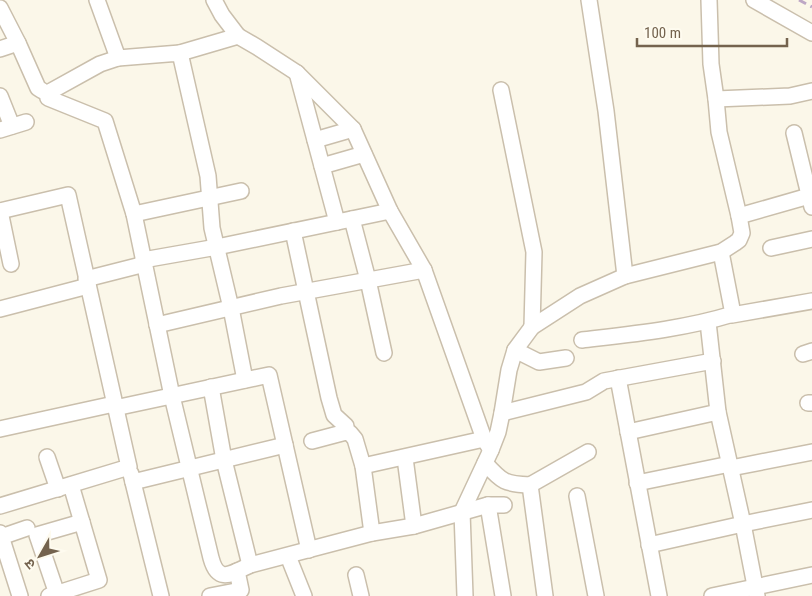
<svg xmlns="http://www.w3.org/2000/svg" width="812" height="596" font-family="'Roboto Condensed','Noto Sans Devanagari',sans-serif">
  <style>
    .lines { fill: none; stroke-linecap: round; stroke-linejoin: round }
    .minor-casing { stroke: #cabfac; stroke-width: 18 }
    .minor { stroke: #fff; stroke-width: 15 }
    .rail { stroke: #bda7c5; stroke-width: 3; stroke-dasharray: 8 5; stroke-linecap: butt }
  </style>
  <rect width="100%" height="100%" fill="#fbf7e9"/>
  <g class="lines">
    <g class="minor-casing">
      <g id="minor">
        <polyline points="97,0 118,58 180,53 208,176 212,228 231,308 245,380"/>
        <polyline points="214,0 222,15 238,36"/>
        <polyline points="589,0 606,111 625,276"/>
        <polyline points="754,0 812,33"/>
        <path d="M0 8 18 43 38 88C44 92 46 94 53 90L100 64 118 58"/>
        <polyline points="0,49 18,43"/>
        <polyline points="180,53 238,36 257,47 297,73 353,129 390,211 424,270 484,439 491,450"/>
        <polyline points="297,73 337,222"/>
        <polyline points="501,90 534,252 532,327"/>
        <polyline points="0,96 12,126"/>
        <path d="M48 98 105 121 134 214 172 396 211 558C218 584 231 574 250 565L372 533 414 526 488 505H504"/>
        <polyline points="716,99 790,96 812,91"/>
        <polyline points="0,130 26,122"/>
        <polyline points="794,133 812,207"/>
        <polyline points="315,140 353,129"/>
        <polyline points="322,166 364,154"/>
        <polyline points="0,211 68,195 129,467 0,506"/>
        <polyline points="0,211 11,264"/>
        <polyline points="134,214 241,191"/>
        <polyline points="739,216 809,196"/>
        <polyline points="352,219 368,280 384,353"/>
        <polyline points="293,231 329,398 334,415 346,426 346,432"/>
        <polyline points="771,248 812,239"/>
        <polyline points="143,260 217,247 390,211"/>
        <polyline points="86,279 145,264"/>
        <polyline points="0,309 88,286"/>
        <polyline points="732,315 812,301"/>
        <polyline points="157,325 281,296 424,270"/>
        <path d="M582 340C633 334 684 329 733 314L721 252"/>
        <polyline points="515,350 539,362 566,358"/>
        <polyline points="803,354 812,351"/>
        <polyline points="618,378 659,596"/>
        <polyline points="211,387 224,460 250,565"/>
        <polyline points="808,403 812,403"/>
        <polyline points="115,408 269,375 309,550"/>
        <polyline points="718,412 743,524 757,596"/>
        <polyline points="502,413 586,392 604,381 713,361"/>
        <polyline points="0,429 114,404"/>
        <polyline points="628,432 718,412 708,322"/>
        <polyline points="312,441 346,432 350,433 355,439 363,466 372,533"/>
        <polyline points="47,457 58,489"/>
        <polyline points="405,458 414,526"/>
        <path d="M485 463C502 482 505 484 530 485"/>
        <polyline points="363,466 484,439"/>
        <polyline points="731,468 812,452"/>
        <polyline points="131,474 161,596"/>
        <polyline points="133,482 285,445"/>
        <polyline points="637,483 730,464"/>
        <polyline points="577,496 596,596"/>
        <polyline points="488,505 503,596"/>
        <polyline points="0,533 20,596"/>
        <polyline points="1,537 27,528"/>
        <polyline points="649,545 743,524 812,510"/>
        <polyline points="288,556 304,596"/>
        <polyline points="356,575 361,596"/>
        <polyline points="57,594 37,535 82,522"/>
        <polyline points="49,596 99,580 71,485"/>
        <polyline points="210,596 241,590 237,571"/>
        <polyline points="465,596 462,512 491,450 498,432 502,413 509,370 515,350 532,327 580,296 625,276 721,252 735,243 739,240 742,233 739,216 719,132 716,99 711,64 709,0"/>
        <polyline points="545,596 530,485 588,452"/>
        <polyline points="712,596 812,575"/>
      </g>
    </g>
    <use href="#minor" class="minor"/>
    <polyline class="rail" points="799,0 812,7"/>
  </g>
  <g transform="translate(40 556) rotate(231)" stroke="#fefbef" stroke-width="4" paint-order="stroke">
  <path d="M0-4L9 19L0 12L-9 19Z" fill="#74634e"/>
  <text y="-8" font-size="14" font-weight="bold" text-anchor="middle" fill="#74634e">उ</text>
  </g>
  <path d="M637 38v8h150v-8" fill="none" stroke="#74634e" stroke-width="2.5"/>
  <text x="644" y="38" font-size="15" fill="#74634e" stroke="#fefbef" stroke-width="4" paint-order="stroke">100 m</text>
</svg>
